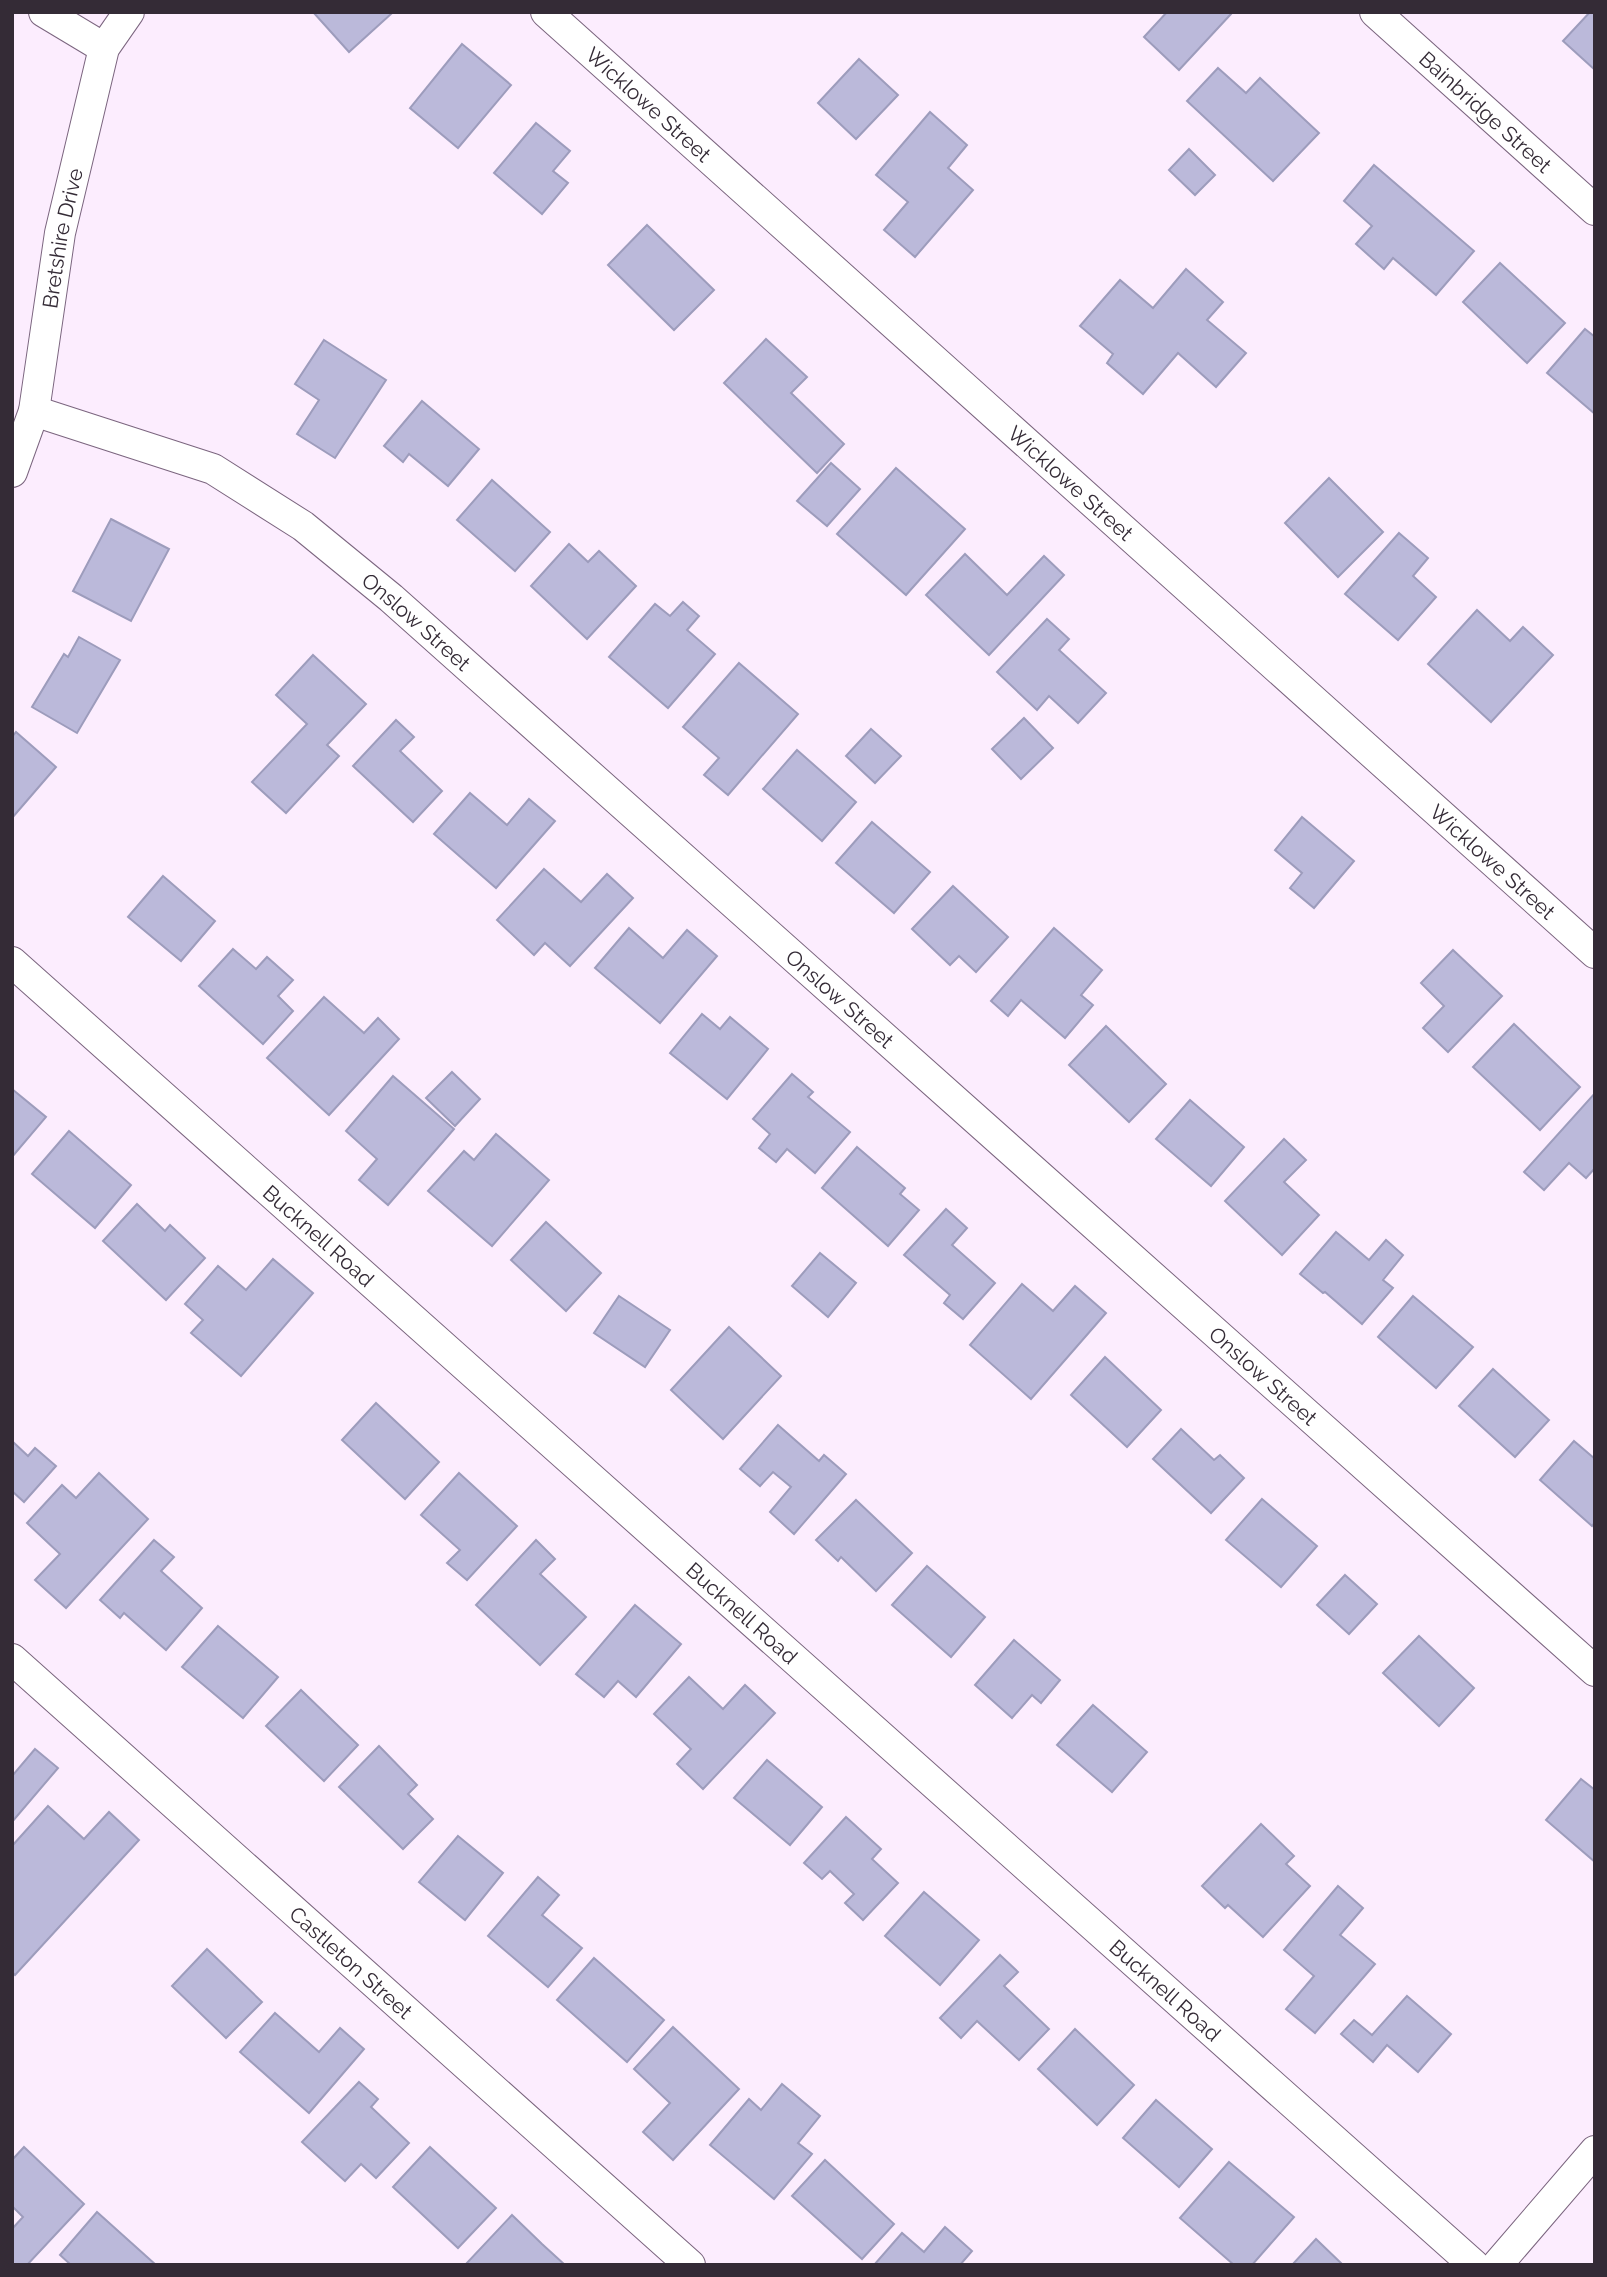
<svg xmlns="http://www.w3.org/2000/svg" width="1607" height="2277" font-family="Raleway,sans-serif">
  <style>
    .building { fill: #bbb9da; stroke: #9d9cbc; stroke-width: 2 }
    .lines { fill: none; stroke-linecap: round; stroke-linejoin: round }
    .street-casing { stroke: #7b657f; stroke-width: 32 }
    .street { stroke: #fff; stroke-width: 30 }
    .labels { text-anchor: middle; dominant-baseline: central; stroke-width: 5; stroke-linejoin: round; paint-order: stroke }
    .street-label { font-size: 21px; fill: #342b36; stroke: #fcedfe }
  </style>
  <rect width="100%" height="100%" fill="#fcedfe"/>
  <g class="building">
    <polygon points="313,12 389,12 391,14 349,52"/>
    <polygon points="1167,12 1230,12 1231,14 1179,70 1144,37"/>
    <polygon points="1590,12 1595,12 1595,70 1563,41"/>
    <polygon points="462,44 511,85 458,148 410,108"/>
    <polygon points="859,59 898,95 856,139 818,103"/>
    <polygon points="1218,68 1246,93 1260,78 1319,133 1273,181 1187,101"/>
    <polygon points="930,112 967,145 948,168 973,190 915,257 884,230 908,202 876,175"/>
    <polygon points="536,123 570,151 553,171 568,183 542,214 494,173"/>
    <polygon points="1189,149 1215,175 1195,195 1169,170"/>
    <polygon points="1374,165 1474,251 1436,295 1393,258 1384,269 1356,244 1372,226 1344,201"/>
    <polygon points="647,225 714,290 674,330 608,265"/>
    <polygon points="1500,263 1565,323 1527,363 1463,302"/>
    <polygon points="1186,269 1223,302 1207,320 1246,353 1216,387 1178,353 1143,394 1107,363 1113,354 1080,326 1120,280 1153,308"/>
    <polygon points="1585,329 1595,337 1595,414 1547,373"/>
    <polygon points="766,339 807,377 791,393 844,444 817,473 724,383"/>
    <polygon points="324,340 386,380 335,458 297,434 319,400 295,384"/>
    <polygon points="422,401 479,449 448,486 409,454 403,462 384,446"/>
    <polygon points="831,463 860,489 827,526 797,501"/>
    <polygon points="896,468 965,529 906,595 837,534"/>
    <polygon points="1329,478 1383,532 1338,577 1285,523"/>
    <polygon points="492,480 550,532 515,571 457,520"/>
    <polygon points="111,519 169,549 131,621 73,591"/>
    <polygon points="1399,533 1428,558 1413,576 1436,597 1398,640 1345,594"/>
    <polygon points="569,544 588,562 599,551 636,586 587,639 531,586"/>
    <polygon points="965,554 1007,595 1044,556 1064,575 989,655 926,595"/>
    <polygon points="683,602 699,616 687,630 715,654 668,708 609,657 655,604 670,616"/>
    <polygon points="1477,610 1510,641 1523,627 1553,655 1491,722 1428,664"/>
    <polygon points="1047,619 1069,639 1059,650 1106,693 1078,723 1049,696 1037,710 997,672"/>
    <polygon points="79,637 120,660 77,733 32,707 64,654 68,657"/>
    <polygon points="313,655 366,704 327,745 339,756 286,813 252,782 307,724 276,695"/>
    <polygon points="739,663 798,714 728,795 704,775 719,758 683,727"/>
    <polygon points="1024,718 1053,748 1021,779 992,749"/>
    <polygon points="396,720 414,737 400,751 442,791 413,822 353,766"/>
    <polygon points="871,729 901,756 875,783 846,756"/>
    <polygon points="16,732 56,767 12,818 12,737"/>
    <polygon points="797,750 856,802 822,841 763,789"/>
    <polygon points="470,793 507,825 529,799 555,821 496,888 434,834"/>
    <polygon points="1302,817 1354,861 1314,908 1290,888 1302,873 1275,850"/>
    <polygon points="872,822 930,872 894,913 836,863"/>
    <polygon points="544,869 581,902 607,874 633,898 570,966 545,943 534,955 497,920"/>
    <polygon points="163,876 215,921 181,961 128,917"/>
    <polygon points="953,886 1008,937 976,972 959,956 950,965 912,929"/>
    <polygon points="629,928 663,958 687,930 717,956 660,1023 595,968"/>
    <polygon points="1054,928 1102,970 1081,995 1093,1005 1065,1038 1021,1000 1008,1016 991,1001"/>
    <polygon points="233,949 256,969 267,957 293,980 278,996 293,1011 263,1044 199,986"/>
    <polygon points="1453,950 1502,996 1448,1052 1423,1028 1444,1006 1421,983"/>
    <polygon points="324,997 364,1033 378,1018 399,1039 329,1115 267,1058"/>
    <polygon points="702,1014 720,1029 730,1017 768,1049 727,1099 670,1053"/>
    <polygon points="1514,1024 1580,1087 1540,1130 1473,1067"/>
    <polygon points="1106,1026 1166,1084 1129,1122 1069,1065"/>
    <polygon points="452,1072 480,1099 455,1126 426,1098"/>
    <polygon points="792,1074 813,1092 808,1097 850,1132 815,1173 787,1149 776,1162 759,1148 770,1134 753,1119"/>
    <polygon points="393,1076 454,1129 388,1205 359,1180 377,1159 346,1131"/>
    <polygon points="12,1089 46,1117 12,1157"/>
    <polygon points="1595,1093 1595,1168 1586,1178 1569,1163 1544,1190 1524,1172"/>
    <polygon points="1190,1100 1244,1147 1211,1186 1156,1139"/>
    <polygon points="69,1131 131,1185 95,1228 32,1174"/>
    <polygon points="496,1134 549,1180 492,1246 428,1191 464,1151 474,1160"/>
    <polygon points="1284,1139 1306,1160 1284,1182 1319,1215 1282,1255 1225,1201"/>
    <polygon points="857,1147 905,1188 900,1194 919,1210 888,1246 822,1188"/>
    <polygon points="137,1204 165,1231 170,1225 205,1258 166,1300 103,1241"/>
    <polygon points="946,1209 967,1228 952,1245 995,1283 963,1319 944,1303 950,1295 904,1255"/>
    <polygon points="546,1222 601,1273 566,1311 511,1260"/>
    <polygon points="1336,1232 1369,1260 1386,1240 1403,1255 1383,1280 1393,1288 1362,1324 1325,1292 1323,1293 1300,1274"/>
    <polygon points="820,1253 856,1283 828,1317 792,1286"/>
    <polygon points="273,1259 313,1293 241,1376 191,1333 203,1320 185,1304 218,1266 246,1290"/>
    <polygon points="1022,1284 1053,1311 1075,1286 1106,1313 1031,1399 970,1345"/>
    <polygon points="619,1296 670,1330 645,1367 594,1333"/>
    <polygon points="1413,1296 1473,1347 1436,1388 1378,1337"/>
    <polygon points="729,1327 781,1376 723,1439 671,1390"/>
    <polygon points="1105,1357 1161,1410 1127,1447 1071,1395"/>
    <polygon points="1493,1369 1549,1420 1515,1457 1459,1406"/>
    <polygon points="376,1403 439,1462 405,1499 342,1440"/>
    <polygon points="778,1425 819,1461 824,1455 846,1474 794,1534 770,1512 791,1487 773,1472 760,1486 740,1469"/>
    <polygon points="1181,1429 1214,1460 1220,1455 1244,1478 1211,1513 1153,1459"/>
    <polygon points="12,1441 28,1456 35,1448 56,1466 24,1502 12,1491"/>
    <polygon points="1574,1441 1595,1459 1595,1522 1592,1526 1540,1480"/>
    <polygon points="99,1473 148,1519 66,1608 35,1580 60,1554 27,1523 62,1485 76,1498"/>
    <polygon points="459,1473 517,1526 467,1580 447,1563 460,1550 421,1515"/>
    <polygon points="1262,1499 1317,1546 1281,1587 1226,1540"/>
    <polygon points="856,1500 912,1553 876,1591 841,1557 838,1561 816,1540"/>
    <polygon points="154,1540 174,1557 161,1571 202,1608 166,1650 124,1613 120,1618 100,1600"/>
    <polygon points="536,1540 555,1559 540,1574 586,1617 540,1665 476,1605"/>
    <polygon points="927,1566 985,1617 951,1657 892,1605"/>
    <polygon points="1345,1575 1377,1604 1349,1634 1317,1605"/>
    <polygon points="635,1605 681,1644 636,1697 618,1681 604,1697 576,1674"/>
    <polygon points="218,1626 278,1677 243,1718 182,1667"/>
    <polygon points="1419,1636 1474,1688 1439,1726 1383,1673"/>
    <polygon points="1014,1640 1060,1680 1041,1703 1032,1695 1012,1718 975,1685"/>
    <polygon points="689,1677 723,1709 745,1685 775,1713 703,1789 677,1764 691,1749 654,1714"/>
    <polygon points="301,1690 358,1745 324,1781 266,1726"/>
    <polygon points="1093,1705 1147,1752 1112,1792 1057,1745"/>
    <polygon points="379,1746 417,1785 408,1794 433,1819 403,1849 339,1787"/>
    <polygon points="35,1749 58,1768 12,1822 12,1776"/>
    <polygon points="767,1760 822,1807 790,1845 734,1798"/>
    <polygon points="1581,1779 1595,1790 1595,1862 1546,1820"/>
    <polygon points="48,1806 84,1839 109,1812 139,1840 15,1975 12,1972 12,1846"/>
    <polygon points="846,1817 881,1849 872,1859 898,1883 863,1920 845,1903 854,1894 830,1871 822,1879 804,1863"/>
    <polygon points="1261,1824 1294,1856 1286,1864 1310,1886 1263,1937 1228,1905 1225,1908 1202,1886"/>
    <polygon points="458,1836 503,1873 465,1920 419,1882"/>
    <polygon points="538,1877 559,1895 542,1915 582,1948 548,1987 488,1936"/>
    <polygon points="1338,1886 1363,1908 1340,1935 1375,1964 1315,2033 1286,2009 1314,1976 1284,1950"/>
    <polygon points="924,1892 979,1940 940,1985 885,1936"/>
    <polygon points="207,1949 262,2002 226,2038 172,1986"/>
    <polygon points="1000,1955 1018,1972 1004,1986 1049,2029 1019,2060 977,2021 961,2038 940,2018"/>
    <polygon points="594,1958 664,2020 627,2062 557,2000"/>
    <polygon points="1407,1996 1451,2034 1418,2072 1387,2045 1373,2062 1341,2034 1354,2020 1372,2035"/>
    <polygon points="275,2013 319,2052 340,2028 364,2049 309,2113 240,2052"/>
    <polygon points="673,2027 739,2089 673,2160 643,2132 670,2103 634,2069"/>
    <polygon points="1075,2029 1134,2085 1097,2125 1038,2069"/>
    <polygon points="359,2082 378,2099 371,2107 409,2143 376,2178 361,2164 345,2181 302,2142"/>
    <polygon points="782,2084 820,2116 798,2143 812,2154 774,2199 710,2145 749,2099 761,2110"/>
    <polygon points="1156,2100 1212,2149 1179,2187 1123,2138"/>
    <polygon points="24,2147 84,2204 27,2265 12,2265 12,2229 23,2217 12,2206 12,2160"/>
    <polygon points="430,2147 496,2208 458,2248 393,2187"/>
    <polygon points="825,2160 894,2224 862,2259 792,2196"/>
    <polygon points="1229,2162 1294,2217 1252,2265 1234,2265 1180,2218"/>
    <polygon points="97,2212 156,2265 71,2265 60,2255"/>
    <polygon points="512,2215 542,2244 565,2265 465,2265"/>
    <polygon points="945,2227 972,2251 960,2265 874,2265 902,2233 924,2252"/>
    <polygon points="1316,2239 1343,2265 1292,2265"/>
  </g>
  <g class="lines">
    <g class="street-casing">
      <g id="street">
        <polyline points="44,12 104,48"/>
        <path id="s1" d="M546 12 1595 953"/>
        <path id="s2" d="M1375 12 1595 210"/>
        <path id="s3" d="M34 411 213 469 303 526 391 598 1595 1671"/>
        <path id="s4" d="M12 472 34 411 60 233 104 48 129 12"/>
        <path id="s5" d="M12 962 1474 2265"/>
        <path id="s6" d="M12 1659 690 2265"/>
        <polyline points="1497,2265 1595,2151"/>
      </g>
    </g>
    <use href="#street" class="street"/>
  </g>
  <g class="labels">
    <g class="street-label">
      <text stroke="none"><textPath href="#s1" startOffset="138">Wicklowe Street</textPath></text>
      <text stroke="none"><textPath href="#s2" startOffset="149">Bainbridge Street</textPath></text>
      <text stroke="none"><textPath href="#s4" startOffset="240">Bretshire Drive</textPath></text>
      <text stroke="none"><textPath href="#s1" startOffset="705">Wicklowe Street</textPath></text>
      <text stroke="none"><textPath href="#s3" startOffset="443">Onslow Street</textPath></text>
      <text stroke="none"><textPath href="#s1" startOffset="1272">Wicklowe Street</textPath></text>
      <text stroke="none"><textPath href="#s3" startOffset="1010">Onslow Street</textPath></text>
      <text stroke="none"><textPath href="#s5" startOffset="411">Bucknell Road</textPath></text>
      <text stroke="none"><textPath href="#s3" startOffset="1577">Onslow Street</textPath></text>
      <text stroke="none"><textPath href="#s5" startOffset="978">Bucknell Road</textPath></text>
      <text stroke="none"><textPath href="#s6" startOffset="455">Castleton Street</textPath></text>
      <text stroke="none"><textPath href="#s5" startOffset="1545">Bucknell Road</textPath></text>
    </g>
  </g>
  <rect width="1607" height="2277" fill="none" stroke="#342b36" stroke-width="28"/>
</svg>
